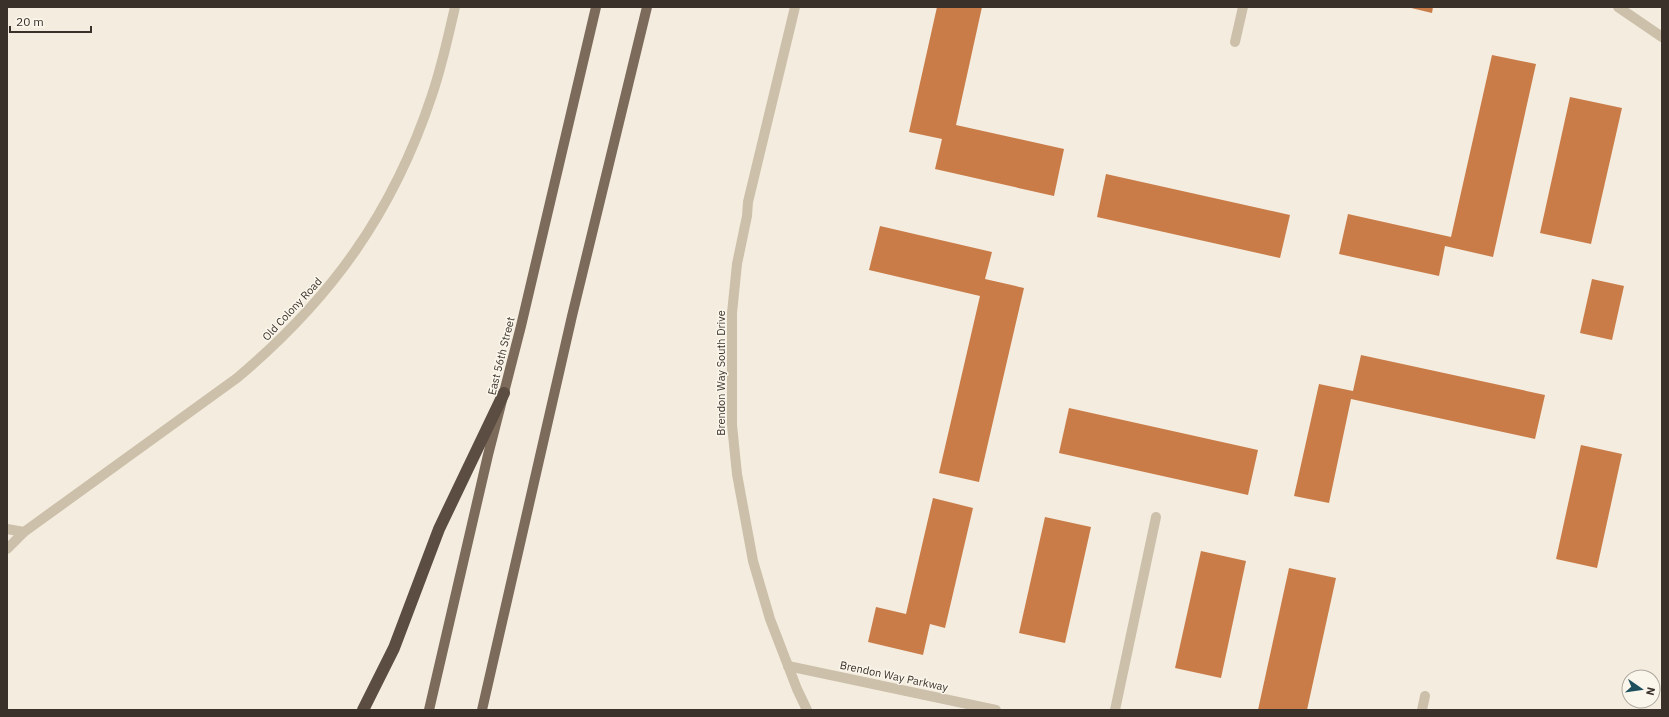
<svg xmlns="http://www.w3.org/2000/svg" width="1669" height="717" font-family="'IBM Plex Sans',sans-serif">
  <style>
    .building { fill: #c97c48 }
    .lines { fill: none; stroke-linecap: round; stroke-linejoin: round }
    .lane { stroke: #cdc0aa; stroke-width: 10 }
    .street { stroke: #cdc0aa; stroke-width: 10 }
    .primary { stroke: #7c6b5b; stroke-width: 10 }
    .highway { stroke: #5b4d41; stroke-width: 12 }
    .labels { text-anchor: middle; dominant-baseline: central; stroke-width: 3; stroke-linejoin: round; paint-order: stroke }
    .street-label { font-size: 11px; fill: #3a322a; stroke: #fbf6ec }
  </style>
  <rect width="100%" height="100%" fill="#f4eddf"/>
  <g class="building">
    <polygon points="937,7 982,7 956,125 1064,149 1054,196 935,169 942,139 909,132"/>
    <polygon points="1407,7 1433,7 1432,13"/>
    <polygon points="1492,55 1536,64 1493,257 1445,246 1439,276 1339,254 1348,214 1451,237"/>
    <polygon points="1570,97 1622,108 1591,244 1540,233"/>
    <polygon points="1106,174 1290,215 1280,258 1097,217"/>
    <polygon points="880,226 992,252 985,279 1024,288 979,482 939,473 980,296 869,270"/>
    <polygon points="1592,279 1624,286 1612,340 1580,333"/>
    <polygon points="1361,355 1545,395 1535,439 1351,399 1329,503 1294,496 1319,384 1353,391"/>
    <polygon points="1069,408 1258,450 1248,495 1059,453"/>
    <polygon points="1581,445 1622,454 1597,568 1556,559"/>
    <polygon points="933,498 973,508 945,628 930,624 923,655 868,642 876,607 906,614"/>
    <polygon points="1045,517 1091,527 1065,643 1019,633"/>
    <polygon points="1201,551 1246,561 1221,678 1175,668"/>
    <polygon points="1289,568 1336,578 1307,710 1258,710"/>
  </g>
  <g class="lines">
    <polyline class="lane" points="1422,710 1425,696"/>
    <g class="street">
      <polyline points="795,7 748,202 747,216 737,264 732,313 732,425 737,474 753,561 770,619 797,689 807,710"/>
      <polyline points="1618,7 1662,37"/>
      <polyline points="1235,42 1243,7"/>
      <polyline points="7,529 24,532"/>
      <path d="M7 549 24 532 237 378C331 299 393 213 432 95 442 66 448 37 455 7"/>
      <polyline points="788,666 996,710"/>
      <polyline points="1115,710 1156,517"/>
    </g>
    <g class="primary">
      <polyline points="429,710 488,455 521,326 596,7"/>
      <polyline points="482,710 572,316 647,7"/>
    </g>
    <polyline class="highway" points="363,710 394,648 439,529 504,393"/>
  </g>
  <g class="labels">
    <g class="street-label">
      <text transform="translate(292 309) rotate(-47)">Old Colony Road</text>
      <text transform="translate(501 356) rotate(-76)">East 56th Street</text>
      <text transform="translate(721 373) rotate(-90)">Brendon Way South Drive</text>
      <text transform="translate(894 676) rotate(12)">Brendon Way Parkway</text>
    </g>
  </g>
  <rect width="1669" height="717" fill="none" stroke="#3a322a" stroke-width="16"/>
  <g transform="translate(1641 689) rotate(103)"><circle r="19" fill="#fbf6ec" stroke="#aea89e"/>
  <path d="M0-3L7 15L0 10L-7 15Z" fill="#1e4f5d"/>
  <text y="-6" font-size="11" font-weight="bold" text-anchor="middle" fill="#3a322a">N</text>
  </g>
  <path d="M10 26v6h81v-6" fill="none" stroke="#3a322a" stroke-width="2"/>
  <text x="16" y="26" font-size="12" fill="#3a322a" stroke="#fbf6ec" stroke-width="3" paint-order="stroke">20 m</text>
</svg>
